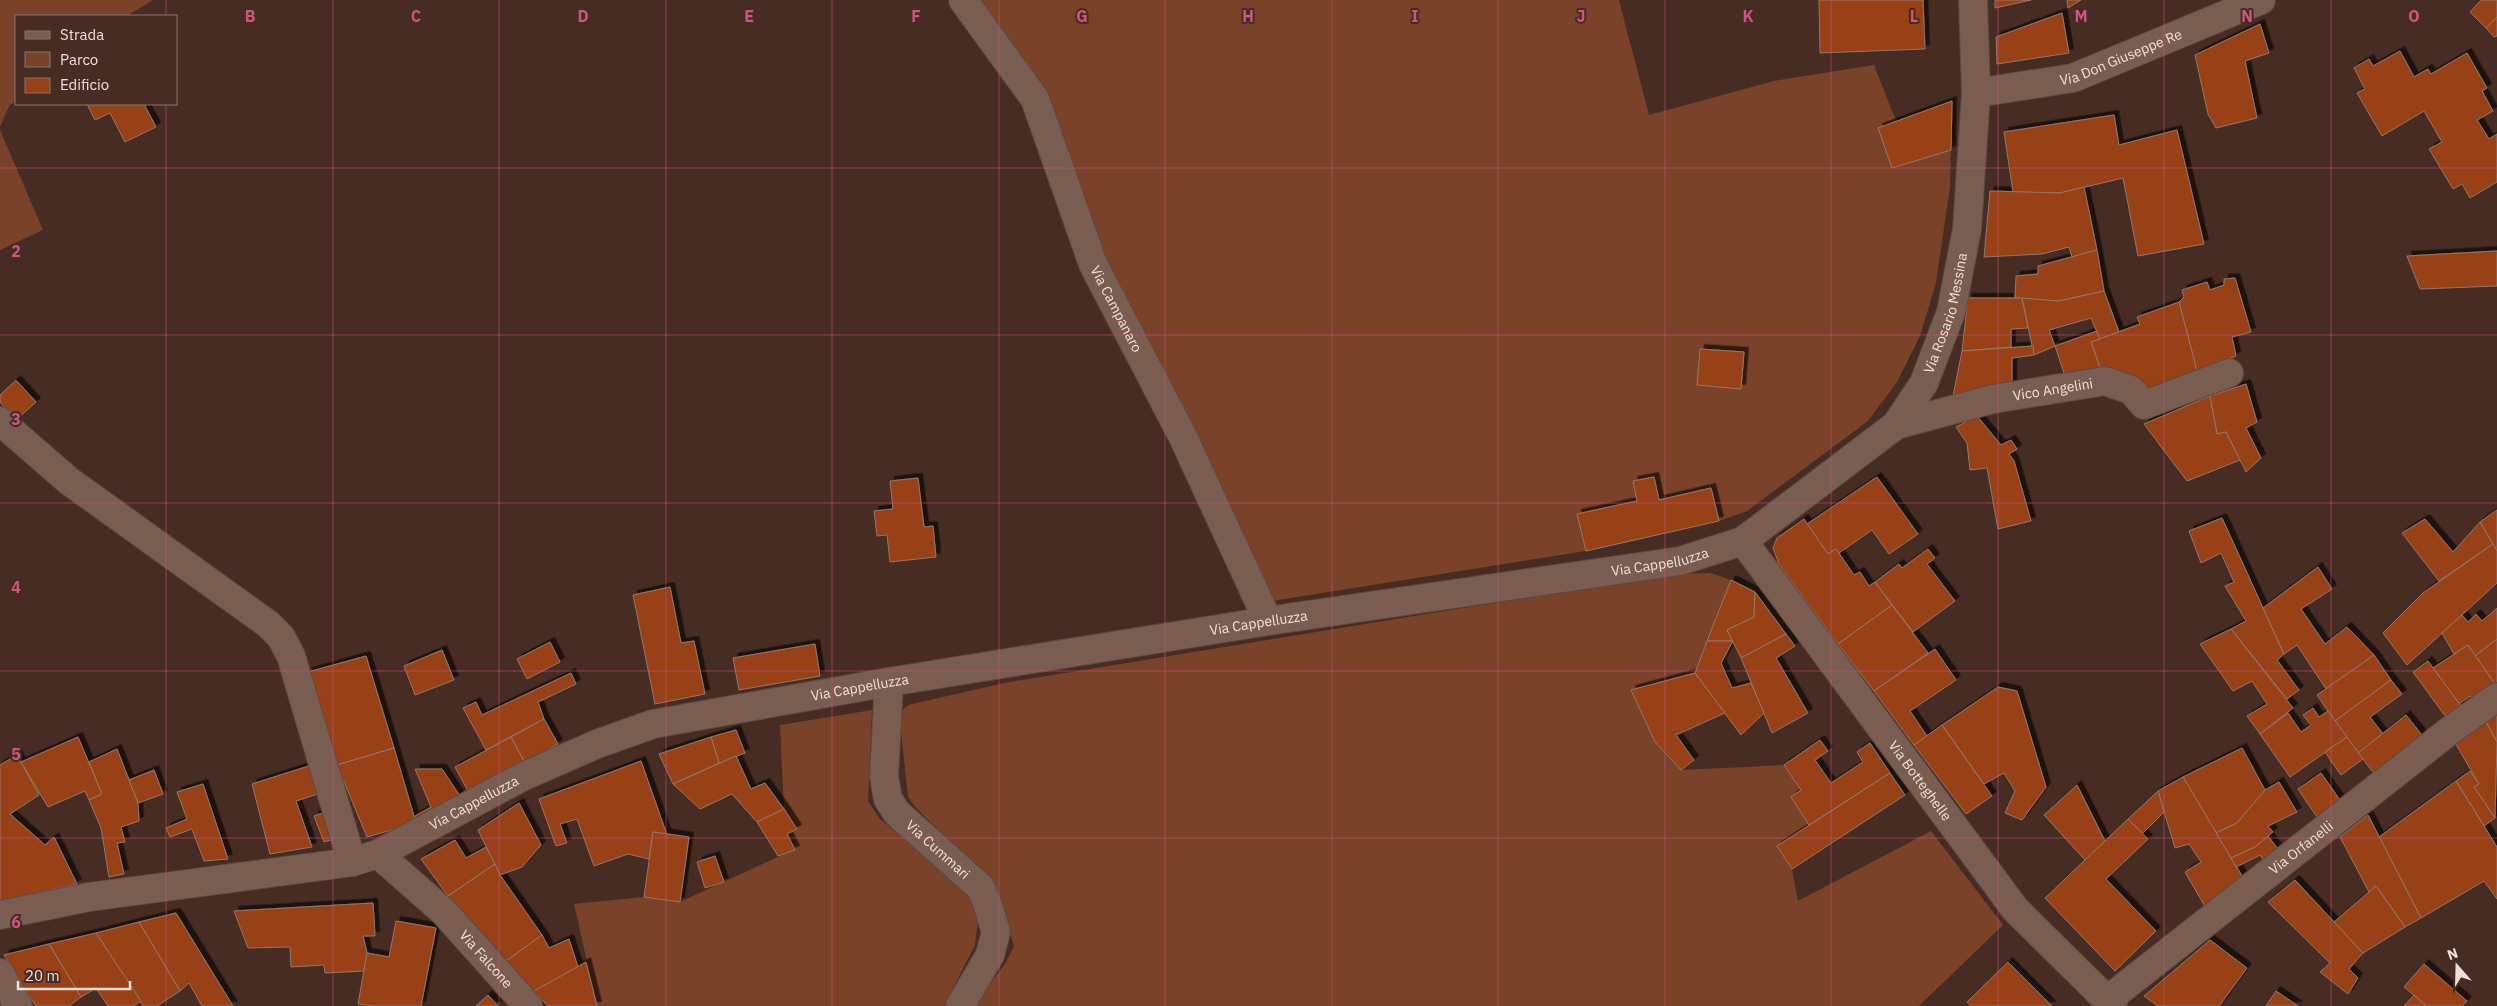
<svg xmlns="http://www.w3.org/2000/svg" width="2497" height="1006" font-family="'IBM Plex Sans',sans-serif">
  <style>
    .green { fill: #7b422a }
    .building { fill: #984017; stroke: #95776b; filter: url(#shadow) }
    .lines { fill: none; stroke-linecap: round; stroke-linejoin: round }
    .minor-casing { stroke: #5e4940; stroke-width: 30 }
    .minor { stroke: #795d51; stroke-width: 28 }
    .grid { fill: none; stroke: #d05481; stroke-width: 1; stroke-opacity: 0.55 }
    .labels { text-anchor: middle; dominant-baseline: central; stroke-width: 4; stroke-linejoin: round; paint-order: stroke }
    .street-label { font-size: 14px; fill: #f1e0d9; stroke: #462c22 }
    .grid-label { font-size: 16px; text-anchor: middle; font-weight: bold; fill: #d05481; stroke: #462c22; stroke-width: 4; stroke-linejoin: round; paint-order: stroke }
  </style>
  <defs>
    <filter id="shadow"><feDropShadow dx="4.5" dy="-4.5" stdDeviation="0" flood-color="#0009"/></filter>
  </defs>
  <rect width="100%" height="100%" fill="#462c22"/>
  <g class="green">
    <polygon points="0,0 153,0 127,16 16,16 16,101 9,106 0,127"/>
    <polygon points="981,0 1619,0 1649,115 1774,81 1874,65 1896,121 1952,101 1950,187 1936,283 1920,336 1897,382 1868,421 1747,511 1719,521 1586,551 1272,601 1098,243 1038,81"/>
    <polygon points="0,130 43,230 0,250"/>
    <polygon points="1711,573 1731,580 1695,673 1631,691 1655,742 1681,770 1784,765 1801,790 1791,797 1809,825 1777,846 1792,869 1798,901 1931,831 2003,925 1919,1006 973,1006 1005,964 1014,946 996,887 916,808 908,797 899,713 908,705 1004,683 1671,574"/>
    <polygon points="872,710 868,801 880,819 966,889 978,920 975,945 944,1006 597,1006 574,904 644,897 680,902 795,849 787,834 797,829 784,809 780,725"/>
  </g>
  <g class="building">
    <polygon points="1819,0 1923,0 1925,49 1820,53"/>
    <polygon points="1995,0 2031,0 1995,8"/>
    <polygon points="2067,0 2081,0 2068,8"/>
    <polygon points="2481,0 2497,0 2497,17 2486,28 2470,12"/>
    <polygon points="2062,13 2069,53 1997,64 1996,37"/>
    <polygon points="2497,17 2497,36 2494,37 2486,28"/>
    <polygon points="2260,24 2269,53 2245,61 2257,118 2216,128 2208,114 2195,55"/>
    <polygon points="2400,51 2414,77 2428,69 2431,74 2467,53 2487,88 2482,91 2493,111 2477,120 2489,139 2497,134 2497,182 2470,198 2462,184 2453,189 2429,149 2442,142 2424,111 2382,136 2357,93 2365,89 2354,68 2369,59 2373,66"/>
    <polygon points="1952,101 1951,150 1892,168 1878,128"/>
    <polygon points="87,104 144,104 156,127 125,142 110,113 95,120"/>
    <polygon points="2114,115 2119,145 2177,130 2204,244 2138,256 2123,178 2060,193 2013,192 2004,132"/>
    <polygon points="2084,187 2097,250 2072,257 2069,247 2042,254 1984,257 1990,191 2060,193"/>
    <polygon points="2097,250 2104,291 2059,301 2015,298 2016,276 2038,274 2038,266"/>
    <polygon points="2497,251 2497,286 2420,289 2407,256"/>
    <polygon points="2235,278 2251,332 2232,337 2236,356 2197,371 2179,302 2184,297 2182,290 2207,282 2210,290 2224,285 2224,279"/>
    <polygon points="2104,291 2119,332 2100,339 2091,318 2049,330 2055,346 2034,355 2022,298 2059,301"/>
    <polygon points="1968,298 2022,298 2028,328 2011,329 2011,347 1962,351"/>
    <polygon points="2179,302 2197,371 2146,394 2102,373 2091,342 2140,324 2137,317"/>
    <polygon points="2097,331 2100,339 2091,342 2102,373 2066,379 2055,346"/>
    <polygon points="2033,346 2034,355 2012,358 2012,389 1953,396 1962,351"/>
    <polygon points="1700,349 1744,352 1741,389 1697,385"/>
    <polygon points="16,380 36,402 16,420 0,402 0,395"/>
    <polygon points="2246,384 2257,422 2246,428 2261,458 2246,472 2226,432 2217,434 2210,396"/>
    <polygon points="2210,396 2217,434 2226,432 2240,460 2187,481 2144,424"/>
    <polygon points="1977,416 2001,445 2011,440 2017,449 2009,454 2014,461 2031,521 1998,529 1987,468 1970,470 1967,443 1956,427"/>
    <polygon points="1654,477 1659,500 1711,488 1719,521 1586,551 1577,514 1637,501 1633,481"/>
    <polygon points="1877,477 1918,534 1889,554 1872,530 1839,553 1836,549 1828,554 1807,524"/>
    <polygon points="918,478 924,527 933,526 936,557 890,562 887,535 877,536 874,511 893,509 890,481"/>
    <polygon points="2497,510 2497,551 2480,522"/>
    <polygon points="2222,518 2284,654 2277,660 2299,690 2287,699 2231,629 2246,621 2225,586 2234,582 2221,553 2201,563 2189,531"/>
    <polygon points="1804,519 1828,554 1836,549 1854,575 1860,572 1869,586 1875,582 1892,605 1838,644 1779,564 1773,548 1777,538"/>
    <polygon points="2425,519 2453,552 2480,522 2493,544 2439,581 2402,533"/>
    <polygon points="2493,544 2497,551 2497,583 2407,665 2383,633 2423,593"/>
    <polygon points="1928,549 1935,558 1927,564 1955,601 1913,632 1875,582 1899,564 1902,568"/>
    <polygon points="2318,567 2332,589 2301,609 2325,644 2347,627 2374,655 2326,689 2297,645 2284,654 2263,608"/>
    <polygon points="1731,580 1755,592 1754,617 1727,630 1733,641 1707,641"/>
    <polygon points="670,587 681,643 694,641 705,694 655,704 633,595"/>
    <polygon points="1755,592 1786,634 1741,658 1727,630 1754,617"/>
    <polygon points="1892,605 1928,653 1874,691 1838,644"/>
    <polygon points="2497,608 2497,639 2475,656 2468,645 2454,654 2442,633 2462,615 2468,622 2476,614 2482,621"/>
    <polygon points="2231,629 2293,708 2260,734 2247,716 2267,704 2252,681 2233,691 2200,644"/>
    <polygon points="1786,634 1795,646 1776,658 1808,713 1772,733 1741,658"/>
    <polygon points="2497,639 2497,687 2475,656"/>
    <polygon points="1707,641 1733,641 1721,663 1732,688 1751,683 1764,713 1741,735 1695,673"/>
    <polygon points="550,642 560,662 527,679 517,659"/>
    <polygon points="815,644 820,676 739,690 733,658"/>
    <polygon points="2468,645 2497,687 2475,703 2470,696 2459,704 2433,668"/>
    <polygon points="1935,649 1956,680 1910,711 1927,736 1914,745 1874,691"/>
    <polygon points="442,650 454,680 415,695 404,666"/>
    <polygon points="2374,655 2391,680 2335,721 2317,695"/>
    <polygon points="366,656 394,748 337,765 308,672"/>
    <polygon points="2428,661 2463,709 2448,720 2413,672"/>
    <polygon points="571,673 576,684 538,702 544,719 486,750 463,708 476,702 482,715"/>
    <polygon points="1695,673 1725,713 1676,735 1694,760 1681,770 1655,742 1631,690"/>
    <polygon points="2391,680 2402,694 2370,717 2383,734 2358,753 2335,721"/>
    <polygon points="1998,687 2017,691 2046,787 2022,820 2005,813 2015,791 2004,773 1984,784 1942,725"/>
    <polygon points="2313,708 2319,717 2328,711 2347,737 2290,777 2260,734 2288,713 2301,732 2311,725 2303,715"/>
    <polygon points="2497,714 2497,742 2486,722"/>
    <polygon points="2406,715 2425,739 2377,777 2358,753"/>
    <polygon points="544,719 558,744 525,763 511,737"/>
    <polygon points="2486,722 2497,742 2495,818 2474,787 2479,784 2454,741"/>
    <polygon points="1942,725 1992,796 1966,814 1914,745"/>
    <polygon points="736,730 745,753 719,763 711,737"/>
    <polygon points="78,737 102,794 89,800 85,791 48,807 21,762"/>
    <polygon points="511,737 525,763 469,793 455,767"/>
    <polygon points="711,737 719,763 673,784 659,754"/>
    <polygon points="2347,737 2363,759 2341,775 2325,752"/>
    <polygon points="1820,740 1828,751 1815,760 1831,783 1863,762 1857,752 1870,743 1890,773 1809,825 1791,797 1801,790 1784,765"/>
    <polygon points="394,748 416,823 367,837 337,765"/>
    <polygon points="2242,748 2265,790 2237,823 2216,833 2183,777"/>
    <polygon points="117,749 138,803 139,821 121,827 125,842 117,843 124,874 109,877 101,828 89,800 102,794 89,762"/>
    <polygon points="17,755 39,795 10,814 45,845 54,837 77,884 0,901 0,765"/>
    <polygon points="736,756 751,789 765,783 784,809 757,822 732,794 700,809 673,784"/>
    <polygon points="641,761 667,835 653,832 649,859 628,854 594,866 577,819 560,824 567,843 556,846 539,799"/>
    <polygon points="315,764 324,792 296,801 312,847 270,854 252,784"/>
    <polygon points="415,769 442,769 462,799 416,823 415,816 431,807"/>
    <polygon points="154,770 163,794 138,803 129,780"/>
    <polygon points="2470,771 2479,784 2474,787 2495,818 2484,826 2456,781"/>
    <polygon points="1890,773 1905,795 1792,869 1777,846"/>
    <polygon points="2321,773 2342,803 2319,820 2298,789"/>
    <polygon points="2183,777 2245,881 2207,910 2185,872 2201,862 2189,844 2175,848 2158,791"/>
    <polygon points="2456,781 2497,847 2497,899 2484,881 2421,918 2379,837"/>
    <polygon points="2279,782 2297,812 2268,826 2273,832 2255,847 2231,858 2216,833 2237,823 2265,790"/>
    <polygon points="203,784 228,859 204,861 192,829 170,837 166,828 187,819 177,792"/>
    <polygon points="2077,785 2105,841 2085,860 2044,815"/>
    <polygon points="2158,791 2164,812 2142,834 2128,819"/>
    <polygon points="519,803 541,845 522,867 500,875 478,830"/>
    <polygon points="784,809 797,829 787,834 795,850 778,856 757,822"/>
    <polygon points="326,812 337,838 324,842 314,816"/>
    <polygon points="2368,815 2421,918 2405,927 2376,886 2369,892 2340,837"/>
    <polygon points="2128,819 2148,839 2106,879 2156,931 2115,971 2045,898"/>
    <polygon points="653,832 689,837 680,902 644,897"/>
    <polygon points="2268,836 2281,853 2267,864 2260,855 2236,867 2231,858 2255,847"/>
    <polygon points="455,840 466,858 486,847 495,864 448,896 421,859"/>
    <polygon points="715,856 724,882 705,888 697,862"/>
    <polygon points="495,864 500,875 542,935 506,961 448,896"/>
    <polygon points="2295,880 2363,953 2349,969 2358,978 2348,994 2320,972 2330,963 2268,902"/>
    <polygon points="2376,886 2405,927 2363,953 2334,922"/>
    <polygon points="373,903 375,936 363,936 367,953 364,971 325,973 324,965 291,967 290,947 248,948 234,911"/>
    <polygon points="176,913 233,1006 202,1006 189,983 180,991 139,922"/>
    <polygon points="396,921 436,928 421,1006 372,1006 358,1004 367,953 389,957"/>
    <polygon points="139,922 180,991 157,1006 143,1006 96,933"/>
    <polygon points="96,933 141,1001 133,1006 108,1006 96,988 81,997 49,944"/>
    <polygon points="542,935 549,948 569,939 578,967 534,991 506,961"/>
    <polygon points="2210,940 2247,968 2219,1006 2158,1006 2144,996"/>
    <polygon points="49,944 81,997 69,1006 36,1006 4,955"/>
    <polygon points="586,962 597,1006 548,1006 534,991"/>
    <polygon points="2008,962 2052,1006 1971,1006 1967,1002"/>
    <polygon points="2424,964 2467,1001 2462,1006 2427,1006 2404,987"/>
    <polygon points="2276,991 2298,1006 2266,1006"/>
    <polygon points="488,995 498,1006 476,1006"/>
    <polygon points="2414,995 2427,1006 2404,1006"/>
  </g>
  <g class="lines">
    <g class="minor-casing">
      <g id="minor">
        <path id="s1" d="M963 0 1035 99 1093 264 1183 437 1268 621"/>
        <path id="s2" d="M1976 93 2073 78 2261 0"/>
        <polyline points="0,421 69,481 268,624 281,637 291,656 352,862"/>
        <path id="s3" d="M1896 425 1993 399 2105 381 2131 390 2144 405 2229 373"/>
        <path id="s4" d="M1743 541 2015 909 2113 1006"/>
        <path id="s5" d="M889 682 884 776 888 799 897 813 981 888 987 903 996 932 990 955 960 1006"/>
        <path id="s6" d="M378 854 444 912 528 1006"/>
        <path id="s7" d="M0 915 89 897 352 862 378 854 522 777 597 744 653 724 889 682 1268 621 1680 561 1743 541 1896 425 1924 383 1951 312 1967 229 1976 93 1973 0"/>
        <polyline points="0,973 18,1006"/>
        <path id="s8" d="M2106 1001 2448 732 2497 697"/>
      </g>
    </g>
    <use href="#minor" class="minor"/>
  </g>
  <path class="grid" d="M166 0V16M333 0V1006M499 0V1006M666 0V1006M832 0V1006M999 0V1006M1165 0V1006M1332 0V1006M1498 0V1006M1665 0V1006M1831 0V1006M1998 0V1006M2164 0V1006M2331 0V1006M166 104V1006M0 168H2497M0 335H2497M0 503H2497M0 671H2497M0 838H2497"/>
  <g class="labels">
    <g class="street-label">
      <text stroke="none"><textPath href="#s2" startOffset="150">Via Don Giuseppe Re</textPath></text>
      <text stroke="none"><textPath href="#s1" startOffset="348">Via Campanaro</textPath></text>
      <text stroke="none"><textPath href="#s7" startOffset="2110">Via Rosario Messina</textPath></text>
      <text stroke="none"><textPath href="#s3" startOffset="161">Vico Angelini</textPath></text>
      <text stroke="none"><textPath href="#s7" startOffset="1708">Via Cappelluzza</textPath></text>
      <text stroke="none"><textPath href="#s7" startOffset="1302">Via Cappelluzza</textPath></text>
      <text stroke="none"><textPath href="#s7" startOffset="898">Via Cappelluzza</textPath></text>
      <text stroke="none"><textPath href="#s4" startOffset="298">Via Botteghelle</textPath></text>
      <text stroke="none"><textPath href="#s7" startOffset="492">Via Cappelluzza</textPath></text>
      <text stroke="none"><textPath href="#s5" startOffset="189">Via Cummari</textPath></text>
      <text stroke="none"><textPath href="#s8" startOffset="248">Via Orfanelli</textPath></text>
      <text stroke="none"><textPath href="#s6" startOffset="151">Via Falcone</textPath></text>
    </g>
  </g>
  <g class="grid-label">
    <text x="250" y="22">B</text>
    <text x="416" y="22">C</text>
    <text x="583" y="22">D</text>
    <text x="749" y="22">E</text>
    <text x="916" y="22">F</text>
    <text x="1082" y="22">G</text>
    <text x="1248" y="22">H</text>
    <text x="1415" y="22">I</text>
    <text x="1581" y="22">J</text>
    <text x="1748" y="22">K</text>
    <text x="1914" y="22">L</text>
    <text x="2081" y="22">M</text>
    <text x="2247" y="22">N</text>
    <text x="2414" y="22">O</text>
    <text x="16" y="257">2</text>
    <text x="16" y="425">3</text>
    <text x="16" y="593">4</text>
    <text x="16" y="760">5</text>
    <text x="16" y="928">6</text>
  </g>
  <rect x="15" y="15" width="162" height="90" fill="#462c22" stroke="#8a746b"/>
  <rect x="25" y="31" width="25" height="8" fill="#795d51" stroke="#8a746b"/>
  <text x="60" y="40" font-size="15" fill="#f1e0d9">Strada</text>
  <rect x="25" y="52" width="25" height="15" fill="#7b422a" stroke="#8a746b"/>
  <text x="60" y="65" font-size="15" fill="#f1e0d9">Parco</text>
  <rect x="25" y="78" width="25" height="15" fill="#984017" stroke="#8a746b"/>
  <text x="60" y="90" font-size="15" fill="#f1e0d9">Edificio</text>
  <g transform="translate(2457 966) rotate(340)" stroke="#462c22" stroke-width="4" paint-order="stroke">
  <path d="M0-4L9 19L0 12L-9 19Z" fill="#f1e0d9"/>
  <text y="-8" font-size="14" font-weight="bold" text-anchor="middle" fill="#f1e0d9">N</text>
  </g>
  <path d="M18 981v8h112v-8" fill="none" stroke="#f1e0d9" stroke-width="2.5"/>
  <text x="25" y="981" font-size="15" fill="#f1e0d9" stroke="#462c22" stroke-width="4" paint-order="stroke">20 m</text>
</svg>
